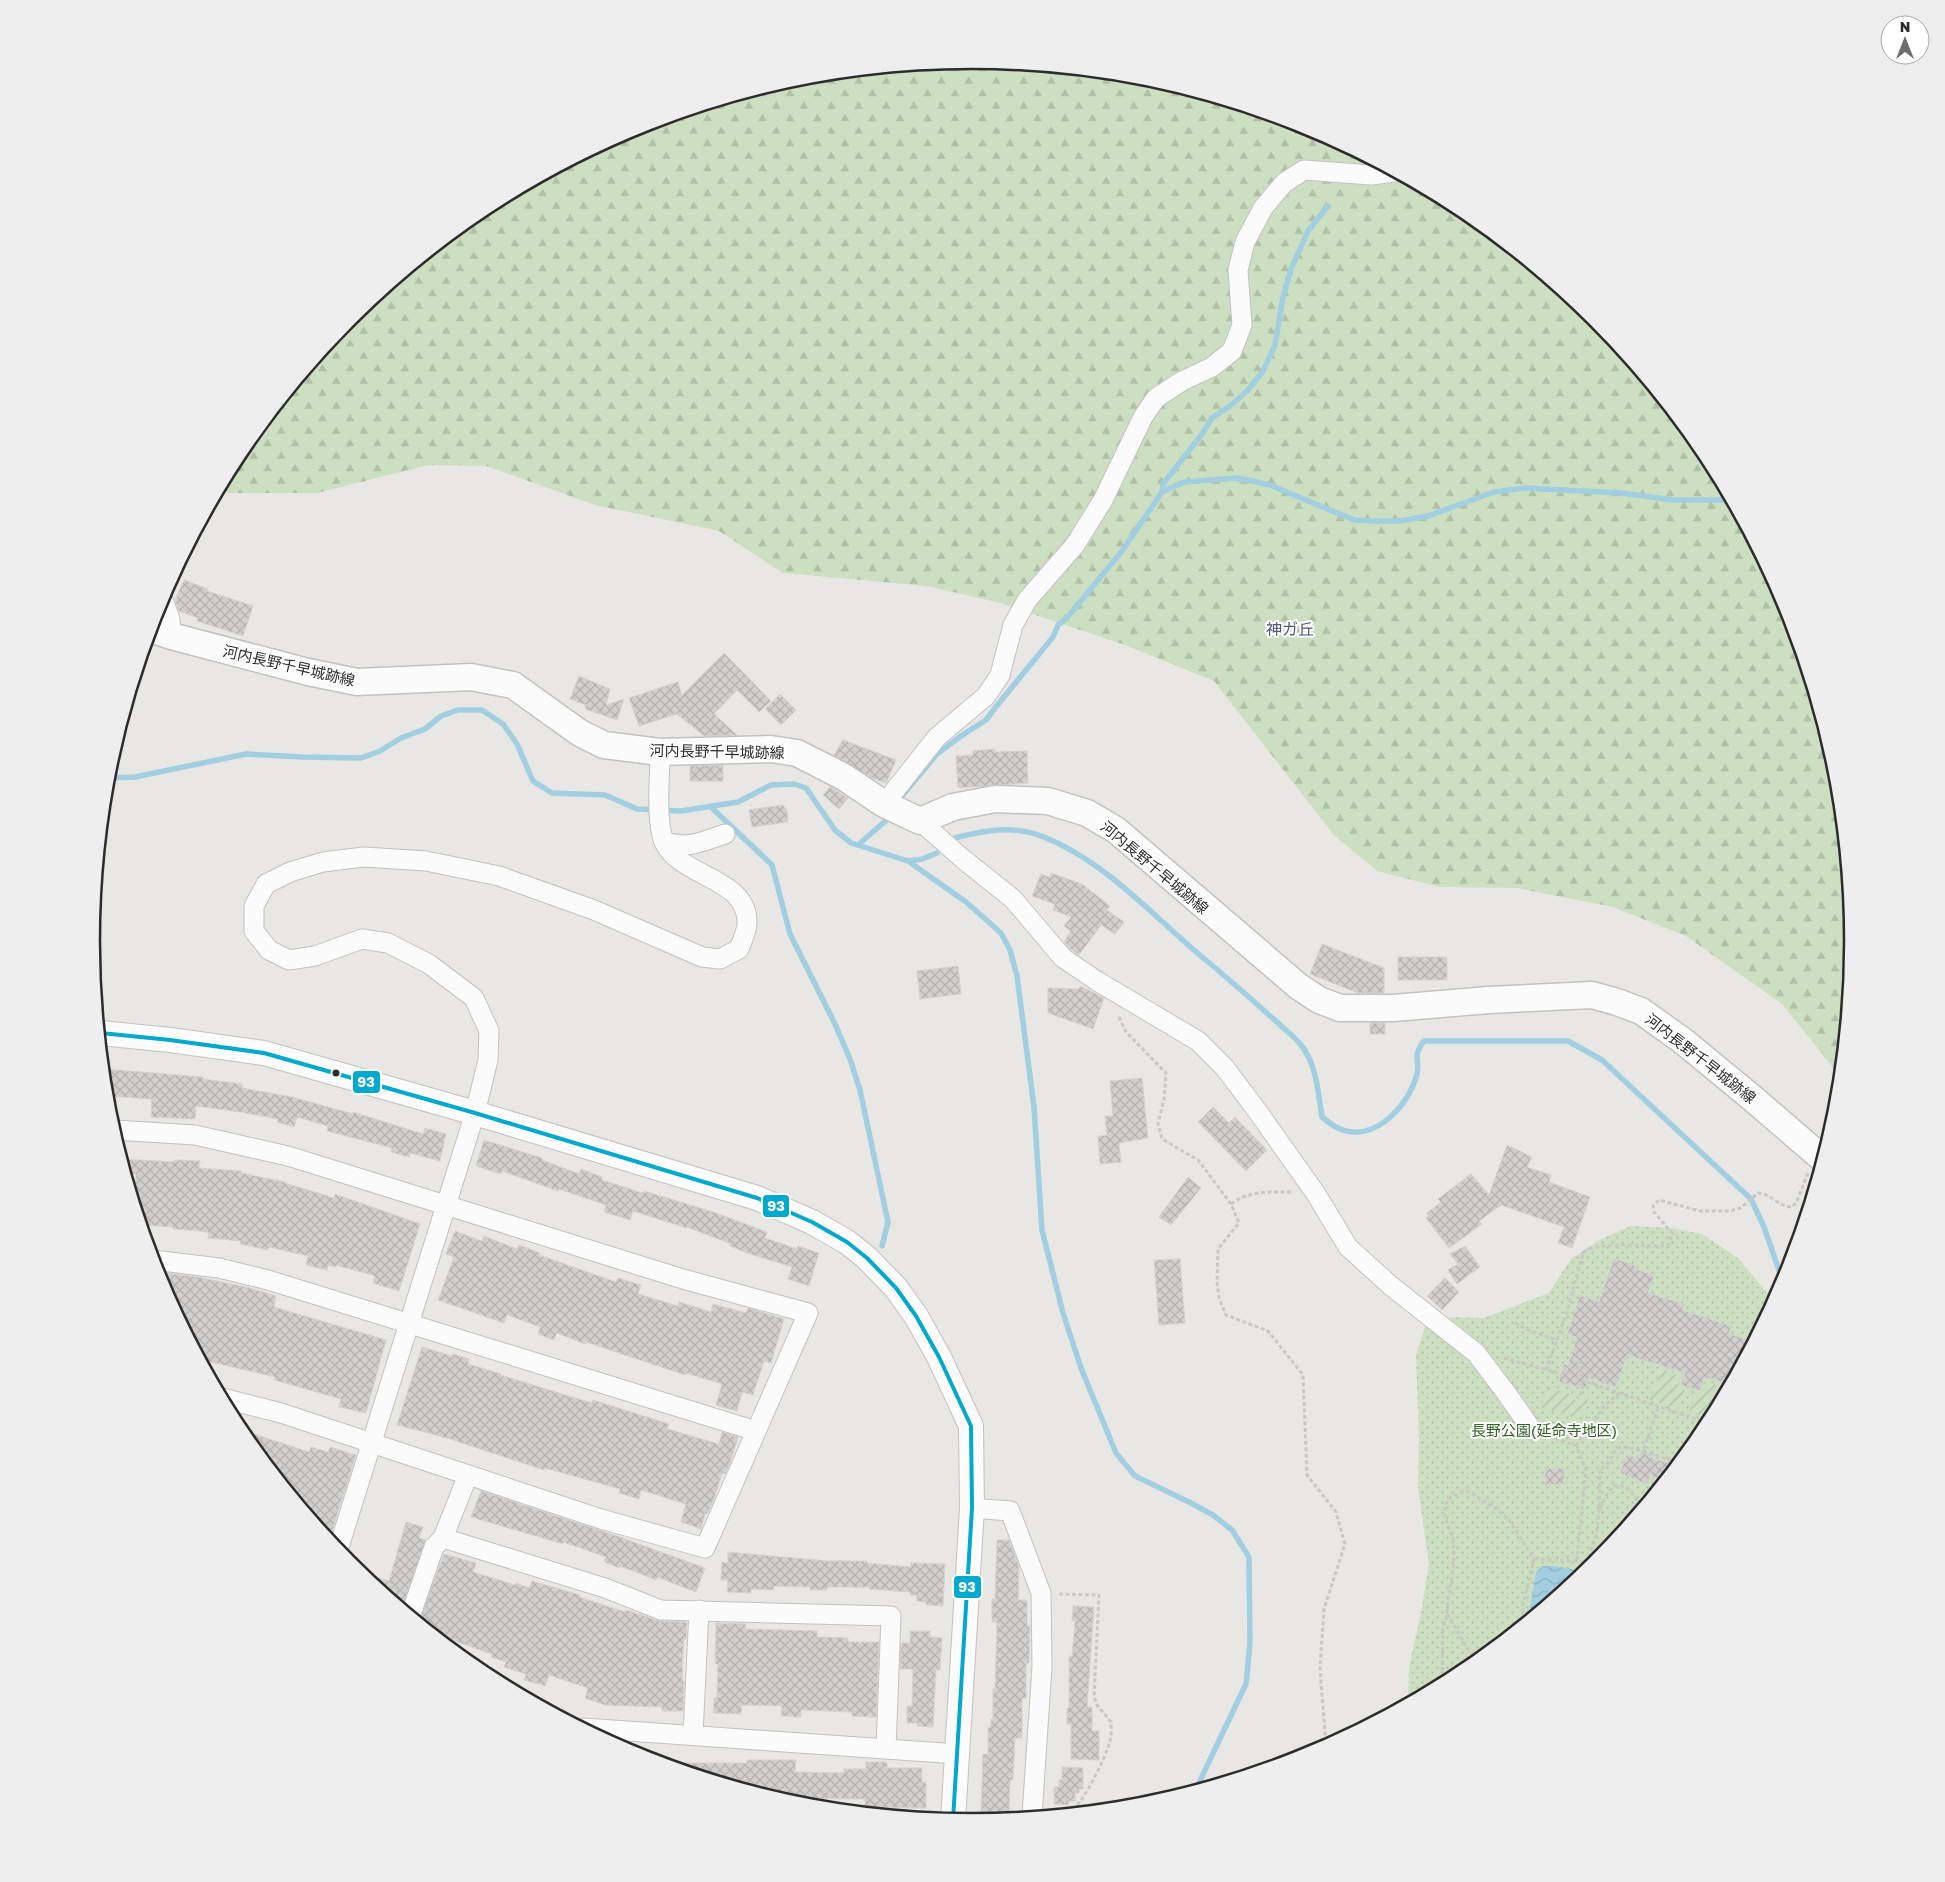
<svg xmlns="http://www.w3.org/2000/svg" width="1945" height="1882" font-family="'Golos Text','Noto Sans JP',sans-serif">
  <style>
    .forest { fill: url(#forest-firs) }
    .park { fill: url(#park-dots) }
    .garden { fill: url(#garden-furrows) }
    .water { fill: url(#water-waves) }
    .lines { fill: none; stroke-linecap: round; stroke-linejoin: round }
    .stream { stroke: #a1cee1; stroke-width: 5.5 }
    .building { fill: url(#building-cross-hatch); stroke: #d4d3d0 }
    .minor-casing { stroke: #c2c2c2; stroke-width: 21 }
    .tertiary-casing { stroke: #c2c2c2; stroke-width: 26 }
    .secondary-casing { stroke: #c2c2c2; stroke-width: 29 }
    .path { stroke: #c8c8c7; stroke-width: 3; stroke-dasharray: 4 2.5; stroke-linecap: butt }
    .minor { stroke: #fcfbfb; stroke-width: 19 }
    .tertiary { stroke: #fcfbfb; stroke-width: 24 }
    .secondary { stroke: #fcfbfb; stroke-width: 26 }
    .bus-1-casing { stroke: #fff; stroke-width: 8 }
    .bus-1 { stroke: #00a9ce; stroke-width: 4 }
    .bus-dot { fill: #2c2c2c; stroke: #fff; stroke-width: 2 }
    .labels { text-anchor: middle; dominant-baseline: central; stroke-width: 4; stroke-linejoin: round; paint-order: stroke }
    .street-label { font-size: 15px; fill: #2c2c2c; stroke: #fff }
    .park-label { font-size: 15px; fill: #2f6224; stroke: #fff }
    .neighbourhood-label { font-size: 16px; fill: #525778; stroke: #fff }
    .rim { fill: none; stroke: #2c2c2c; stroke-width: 2.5 }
    .line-badge { stroke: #fff; stroke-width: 2 }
    .badge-label { font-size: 14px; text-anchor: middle; font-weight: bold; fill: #fff }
  </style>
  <defs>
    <pattern id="forest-firs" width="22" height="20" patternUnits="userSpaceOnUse" patternTransform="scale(1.25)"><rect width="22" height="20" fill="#cce0c1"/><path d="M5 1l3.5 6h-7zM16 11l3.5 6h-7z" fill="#afc0a6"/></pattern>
    <pattern id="park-dots" width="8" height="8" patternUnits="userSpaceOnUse" patternTransform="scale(1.25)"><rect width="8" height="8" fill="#cce0c1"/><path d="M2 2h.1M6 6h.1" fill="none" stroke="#afc0a6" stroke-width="1.8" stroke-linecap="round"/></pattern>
    <pattern id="garden-furrows" width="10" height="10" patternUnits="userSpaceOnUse" patternTransform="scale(1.25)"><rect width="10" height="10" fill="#cce0c1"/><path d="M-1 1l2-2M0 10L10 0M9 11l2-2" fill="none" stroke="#afc0a6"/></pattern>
    <pattern id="water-waves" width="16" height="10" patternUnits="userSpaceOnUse" patternTransform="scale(1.25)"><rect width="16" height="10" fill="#a1cee1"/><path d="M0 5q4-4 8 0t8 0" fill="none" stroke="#8bb1c1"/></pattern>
    <pattern id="building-cross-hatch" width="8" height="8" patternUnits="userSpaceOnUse" patternTransform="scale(1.25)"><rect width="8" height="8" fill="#d1cfcd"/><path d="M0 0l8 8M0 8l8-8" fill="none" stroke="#b4b2b0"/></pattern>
  </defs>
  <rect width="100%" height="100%" fill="#e9e7e4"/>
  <polygon class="forest" points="973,60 1145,77 1310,127 1462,209 1596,318 1705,452 1787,604 1837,769 1853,941 1840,1076 1782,1004 1686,936 1613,907 1517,888 1440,887 1377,871 1334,835 1214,681 1125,645 1000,603 927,586 783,573 719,531 595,505 486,466 429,465 317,493 227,493 219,491 240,451 350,318 483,208 636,127 801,77"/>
  <polygon class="park" points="1631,1226 1671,1228 1702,1234 1738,1258 1765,1290 1775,1299 1705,1431 1595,1564 1462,1674 1408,1702 1409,1667 1421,1613 1429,1564 1418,1487 1419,1439 1416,1355 1425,1327 1452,1317 1484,1318 1549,1293 1571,1259 1599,1240"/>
  <g class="garden">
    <polygon points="1661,1369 1681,1376 1678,1386 1685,1389 1678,1409 1650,1400"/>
    <polygon points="1705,1381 1727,1389 1711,1419 1710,1417 1702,1417 1689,1412 1696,1393 1700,1394"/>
    <polygon points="1548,1387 1576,1396 1575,1401 1581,1403 1584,1395 1589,1397 1582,1420 1541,1407"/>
  </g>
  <path class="water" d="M1543 1566C1557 1566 1571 1567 1583 1574L1528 1620 1536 1572Z"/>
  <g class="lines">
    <g class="stream">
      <polyline points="1162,492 1163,484 1202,434 1212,418 1231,405 1248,390 1263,371 1275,345 1283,297 1291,269 1308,231 1328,206"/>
      <polyline points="108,778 135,777 246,754 302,757 361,758 380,751 401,738 425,729 441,716 458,710 482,710 503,724 517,744 533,781 552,793 605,795 637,809 681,811 738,802 771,785 794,784 806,788 835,830 851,843 908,861 966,902 1001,933 1010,950 1017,976 1034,1107 1042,1230 1063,1313 1081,1368 1116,1453 1135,1476 1189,1502 1213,1515 1232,1530 1249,1557 1250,1644 1246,1684 1196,1789"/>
      <polyline points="903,795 937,754 961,736 986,720 995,708 1053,637 1058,625 1066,619 1122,551 1162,492 1184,482 1236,478 1253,481 1270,485 1354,520 1373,521 1400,521 1428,516 1494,492 1523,488 1621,493 1673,500 1731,500"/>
      <polyline points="711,807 772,865 790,934 835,1024 850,1059 860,1090 888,1222 882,1246"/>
      <path d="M955 838C985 830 1014 825 1044 837 1106 862 1152 915 1202 957 1228 978 1252 1000 1277 1022 1284 1029 1295 1037 1301 1045 1317 1065 1318 1093 1322 1117 1327 1121 1333 1126 1338 1128 1374 1145 1409 1105 1417 1074 1420 1057 1412 1057 1424 1041H1568L1602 1060 1751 1199 1764 1227 1781 1276 1785 1280"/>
      <polyline points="858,845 890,817"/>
      <polyline points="908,861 922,859 937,853"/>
    </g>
  </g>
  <g class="building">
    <polygon points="184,580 208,589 207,591 253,606 243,636 197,621 198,618 179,611 175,600"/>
    <polygon points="724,653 771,701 759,712 737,690 714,714 737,735 704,736 677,714 639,726 629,698 678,682 682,695"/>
    <polygon points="579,676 610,689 606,705 624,699 617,720 585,709 586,705 570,699"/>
    <polygon points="780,694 796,710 781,725 765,709"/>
    <polygon points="843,740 896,760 886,783 872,778 834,755"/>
    <polygon points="995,749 995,752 1027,751 1028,783 958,788 956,756 973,755 973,751"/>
    <polygon points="723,765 723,781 690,781 690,766"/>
    <polygon points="830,787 848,798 839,809 823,795"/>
    <polygon points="783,805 787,811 788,822 752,827 749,810"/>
    <polygon points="1051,873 1082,884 1110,906 1107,910 1124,922 1115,934 1101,925 1079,955 1069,948 1064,941 1071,931 1064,926 1071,917 1053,910 1055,904 1032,896 1041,874 1049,877"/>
    <polygon points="1322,944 1384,968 1384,993 1358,993 1310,974"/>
    <rect x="1398" y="957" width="49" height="23"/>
    <polygon points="958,966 961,994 920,999 917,971"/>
    <polygon points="1080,986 1104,998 1093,1029 1048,1013 1048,988 1079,989"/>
    <rect x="1370" y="1023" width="15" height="11"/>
    <polygon points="104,1069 203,1077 203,1079 242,1084 242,1088 292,1097 353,1114 353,1112 423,1134 425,1128 446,1134 440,1161 410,1153 409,1157 391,1152 392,1148 327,1131 328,1126 297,1117 294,1127 277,1122 278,1119 240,1112 196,1106 195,1119 151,1117 152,1099 107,1096"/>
    <polygon points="1142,1078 1148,1138 1119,1143 1121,1162 1100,1164 1098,1136 1107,1135 1105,1116 1113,1116 1110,1081"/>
    <polygon points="1213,1107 1229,1123 1235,1117 1267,1150 1246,1171 1198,1122"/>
    <polygon points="484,1140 542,1158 542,1160 579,1174 581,1169 602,1177 602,1180 643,1193 644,1191 716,1213 767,1232 765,1238 797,1249 798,1246 819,1253 809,1286 788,1279 792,1267 747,1253 730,1246 731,1244 687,1227 687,1228 633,1211 630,1220 604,1212 606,1205 559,1189 558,1191 502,1171 501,1174 476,1166"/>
    <polygon points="1507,1145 1532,1157 1527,1167 1551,1175 1549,1182 1590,1197 1572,1248 1558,1243 1564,1227 1501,1205 1479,1221 1482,1224 1449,1248 1426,1218 1429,1216 1427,1213 1441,1202 1438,1199 1471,1174 1489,1195"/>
    <polygon points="122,1159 174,1162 175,1160 200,1161 199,1168 241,1171 241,1173 285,1182 285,1183 334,1198 335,1194 420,1224 399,1291 373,1283 375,1276 336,1265 336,1267 328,1265 327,1270 306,1265 308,1256 269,1247 268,1250 240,1244 241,1241 208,1238 209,1233 201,1231 173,1229 173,1227 142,1225 135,1200 136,1174 127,1173"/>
    <polygon points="1188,1177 1201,1188 1171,1225 1159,1217"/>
    <polygon points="455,1231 482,1241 484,1236 517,1249 519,1245 540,1253 539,1255 616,1282 618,1278 641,1285 638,1294 678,1306 679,1302 711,1312 713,1304 746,1313 748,1308 784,1319 771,1363 764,1361 753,1395 742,1392 737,1411 716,1405 722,1384 686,1373 685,1375 586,1342 585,1344 557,1333 554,1340 538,1334 540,1327 507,1315 504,1323 438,1300 454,1257 446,1254"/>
    <polygon points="1465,1246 1480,1267 1457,1284 1448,1270 1458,1264 1450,1254"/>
    <polygon points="1614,1258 1636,1266 1635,1269 1654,1275 1648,1293 1684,1304 1682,1310 1731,1326 1729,1334 1753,1341 1730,1384 1704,1377 1700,1391 1681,1385 1685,1373 1627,1355 1618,1382 1617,1382 1615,1387 1589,1378 1585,1388 1559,1382 1564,1364 1568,1365 1577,1337 1567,1334 1580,1295 1599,1302"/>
    <polygon points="1180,1259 1185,1323 1159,1325 1154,1260"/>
    <polygon points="157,1272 198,1277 250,1288 276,1296 274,1307 386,1340 366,1413 339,1407 341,1399 274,1380 275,1377 202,1360"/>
    <polygon points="1445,1278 1459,1292 1442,1310 1427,1296"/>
    <polygon points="422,1347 452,1356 453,1354 469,1359 468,1364 501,1374 500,1375 592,1403 593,1400 669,1424 667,1429 719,1444 722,1432 738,1437 729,1466 725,1474 722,1473 714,1499 707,1514 705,1514 701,1529 681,1522 686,1504 641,1490 639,1499 619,1493 620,1489 545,1468 544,1470 447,1438 397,1425"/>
    <polygon points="239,1429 309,1452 311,1447 328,1452 330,1447 356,1455 331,1534 322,1531"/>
    <polygon points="1641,1452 1655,1459 1676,1465 1664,1480 1650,1476 1647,1484 1620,1473 1627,1454 1638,1459"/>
    <polygon points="1564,1468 1564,1484 1545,1485 1545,1469"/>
    <polygon points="481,1491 614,1535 705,1568 696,1592 657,1577 656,1580 620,1566 619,1568 604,1562 606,1557 563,1542 563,1544 471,1517"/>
    <polygon points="406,1522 423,1527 419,1538 426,1540 402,1607 361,1573 389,1581"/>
    <polygon points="997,1540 1009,1540 1019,1566 1018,1600 1027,1600 1027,1626 1030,1626 1029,1663 1026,1663 1026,1698 1022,1698 1022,1738 1015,1738 1013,1780 1010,1780 1009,1813 981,1813 983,1754 988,1754 988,1727 991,1727 991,1719 993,1719 993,1689 995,1689 997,1622 992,1622 992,1599 995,1599"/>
    <polygon points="728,1552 828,1561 867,1561 867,1563 911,1567 911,1563 945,1564 943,1606 926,1605 926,1602 917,1601 917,1595 910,1595 910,1592 869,1589 870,1587 828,1587 827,1590 810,1590 810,1587 774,1586 774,1590 751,1589 751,1593 727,1592 728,1580 721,1580 722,1562 728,1563"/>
    <polygon points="444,1554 476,1563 473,1572 515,1585 516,1583 529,1588 532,1581 580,1595 579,1597 625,1612 626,1610 660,1621 687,1622 686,1639 684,1639 683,1653 682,1681 684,1681 683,1711 662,1711 662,1707 605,1705 585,1698 588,1688 549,1675 545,1686 524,1680 526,1674 504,1667 506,1662 491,1657 492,1654 435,1634 419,1621"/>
    <polygon points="1073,1606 1094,1607 1087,1707 1092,1707 1092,1731 1099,1731 1099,1760 1071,1759 1071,1724 1067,1724 1067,1708 1069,1708 1069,1656 1072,1657 1075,1621 1072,1621"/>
    <polygon points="716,1623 746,1624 745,1629 817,1631 817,1637 848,1638 848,1642 879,1642 876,1717 852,1716 852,1712 801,1710 801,1717 781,1716 782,1706 742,1705 741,1714 713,1713 714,1698 717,1698 718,1664 715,1664"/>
    <polygon points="910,1631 930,1631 930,1637 942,1638 940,1670 936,1670 933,1727 917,1726 917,1723 907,1723 907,1706 912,1706 913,1669 900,1669 901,1643 910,1643"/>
    <polygon points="747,1760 796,1760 795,1772 844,1773 844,1769 866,1769 866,1762 887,1762 887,1768 922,1768 922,1782 926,1782 926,1808 865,1807 865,1799 778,1798 676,1767 676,1763 747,1763"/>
    <polygon points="1062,1767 1083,1768 1083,1789 1079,1789 1079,1793 1075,1793 1075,1801 1069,1801 1068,1805 1054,1804 1054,1787 1059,1787 1059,1780 1062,1780"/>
  </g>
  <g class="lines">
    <g class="minor-casing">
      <g id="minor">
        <polyline points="162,597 170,619 171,636"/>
        <polyline points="884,804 937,737 986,696 1000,675 1013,625 1027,600 1075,545 1103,500 1143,417 1156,398 1182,381 1212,367 1232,351 1242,325 1238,270 1245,242 1263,208 1284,183 1304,170 1371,175 1394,172"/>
        <polyline points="920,821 963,859 1013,899 1063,958 1097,981 1198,1041 1225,1068 1258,1112 1316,1194 1348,1247 1391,1286 1476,1353 1507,1394 1532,1430"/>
        <path d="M664 842C690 849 701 842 725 834"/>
        <polyline points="114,1130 195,1135 288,1156 683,1279 808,1313 705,1548 601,1519 281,1413 222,1398"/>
        <polyline points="153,1260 219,1268 268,1280 756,1431"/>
        <polyline points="468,1475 443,1538 605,1588 661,1610 891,1616 886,1749"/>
        <polyline points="972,1508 1010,1511 1041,1593 1042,1667 1032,1816"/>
        <path d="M338 1550 475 1113 488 1060 489 1031 474 998 429 964 388 943 362 939 315 956 289 960 269 950 254 931V906L266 884 290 872 323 862 364 857 426 861 499 876 594 910 702 957 720 959 739 949C742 941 747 931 747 923 748 878 683 878 665 844 655 824 660 776 660 752"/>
        <polyline points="411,1614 434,1547 443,1538"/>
        <polyline points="584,1728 958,1754"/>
        <polyline points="693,1735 699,1610"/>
      </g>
    </g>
    <g class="tertiary-casing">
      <polyline id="tertiary" points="101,1033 170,1040 264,1053 475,1113 757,1198 812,1222 847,1242 867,1258 896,1288 916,1316 939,1357 971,1426 972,1508 953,1820"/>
    </g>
    <g class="secondary-casing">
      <polyline id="secondary" points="151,629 171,636 308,672 357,682 471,677 513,685 580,733 604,745 660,752 771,749 797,753 844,777 884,804 920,821 953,807 995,799 1048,801 1087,813 1116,830 1298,986 1319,1000 1340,1008 1393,1008 1489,1000 1592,995 1617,1002 1641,1011 1683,1041 1751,1097 1823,1159"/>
    </g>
    <g class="path">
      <polyline points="1119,1017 1126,1032 1166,1073 1164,1100 1158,1123 1162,1139 1198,1160 1231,1204 1239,1223 1218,1249 1217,1282 1219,1298 1226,1315 1268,1331 1303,1375 1307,1475 1336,1512 1345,1544 1324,1609 1320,1669 1326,1746"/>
      <path d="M1231 1204C1249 1190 1271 1192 1293 1192"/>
      <polyline points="1515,1323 1526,1329 1557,1340"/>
      <polyline points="1504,1358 1562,1374"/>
      <path d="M1579 1360C1577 1368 1583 1373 1583 1381"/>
      <path d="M1546 1370 1566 1315 1583 1253C1593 1241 1645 1246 1662 1246L1669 1244 1672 1233 1654 1212 1653 1206 1659 1200 1700 1211H1729L1741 1208 1758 1193C1770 1193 1779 1207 1792 1207L1797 1201 1808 1173"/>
      <polyline points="1575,1378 1702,1421 1703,1424 1706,1426 1708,1424"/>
      <polyline points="1580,1395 1584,1381"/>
      <polyline points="1658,1408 1643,1451 1678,1463"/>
      <polyline points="1702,1421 1705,1419 1709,1423"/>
      <polyline points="1549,1436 1576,1446 1586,1470 1577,1556 1577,1561 1584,1562 1589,1569"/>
      <polyline points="1648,1437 1653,1439"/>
      <polyline points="1576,1446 1604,1406 1619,1393"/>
      <path d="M1600 1508 1608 1492 1615 1485C1631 1486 1637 1497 1639 1511"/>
      <polyline points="1534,1559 1577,1561"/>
      <path d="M1584 1562C1602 1539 1599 1497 1600 1469L1607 1465 1617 1448 1626 1447 1643 1451"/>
      <path d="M1059 1594 1099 1595 1094 1697 1097 1705 1111 1722C1111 1728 1112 1735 1110 1741 1106 1757 1083 1804 1070 1812"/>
      <polyline points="1447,1614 1476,1662"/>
      <polyline points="1442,1684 1443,1629 1447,1614 1447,1605 1454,1565 1453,1539 1445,1517 1445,1506 1449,1498 1463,1491 1470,1492 1495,1508 1509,1520 1534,1559 1523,1605 1522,1625"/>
    </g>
    <use href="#minor" class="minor"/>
    <use href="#tertiary" class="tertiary"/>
    <use href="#secondary" class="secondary"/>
    <g class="bus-1-casing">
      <polyline id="bus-1" points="101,1033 170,1040 264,1053 475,1113 757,1198 812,1222 847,1242 867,1258 896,1288 916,1316 939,1357 971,1426 972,1508 953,1820"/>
    </g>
    <use href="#bus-1" class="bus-1"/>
  </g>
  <circle class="bus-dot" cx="336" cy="1073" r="4.5"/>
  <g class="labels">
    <g class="street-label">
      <text transform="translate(289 665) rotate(13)">河内長野千早城跡線</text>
      <text transform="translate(717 751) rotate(1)">河内長野千早城跡線</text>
      <text transform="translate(1155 867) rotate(40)">河内長野千早城跡線</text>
      <text transform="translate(1701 1058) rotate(38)">河内長野千早城跡線</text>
    </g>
    <g class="park-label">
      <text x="1544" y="1430">長野公園(延命寺地区)</text>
    </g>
    <g class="neighbourhood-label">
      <text x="1290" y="629">神ガ丘</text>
    </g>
  </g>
  <path d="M0 0H1945V1882H0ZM100 941a872 872 0 1 1 1744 0a872 872 0 1 1-1744 0Z" fill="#eee" fill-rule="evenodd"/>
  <path class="rim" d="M100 941a872 872 0 1 1 1744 0a872 872 0 1 1-1744 0Z"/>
  <g class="line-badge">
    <rect x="352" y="1070" width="29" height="24" rx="5" fill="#00a9ce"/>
    <rect x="762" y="1194" width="28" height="24" rx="5" fill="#00a9ce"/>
    <rect x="953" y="1575" width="29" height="24" rx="5" fill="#00a9ce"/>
  </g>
  <g class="badge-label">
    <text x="366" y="1087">93</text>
    <text x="776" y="1211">93</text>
    <text x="967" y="1592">93</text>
  </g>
  <g transform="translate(1905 40)"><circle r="24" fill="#ffffff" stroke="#ababab"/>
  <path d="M0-4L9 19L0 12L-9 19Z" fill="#6e6d6c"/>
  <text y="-8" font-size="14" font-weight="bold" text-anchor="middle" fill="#2c2c2c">N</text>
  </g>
</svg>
